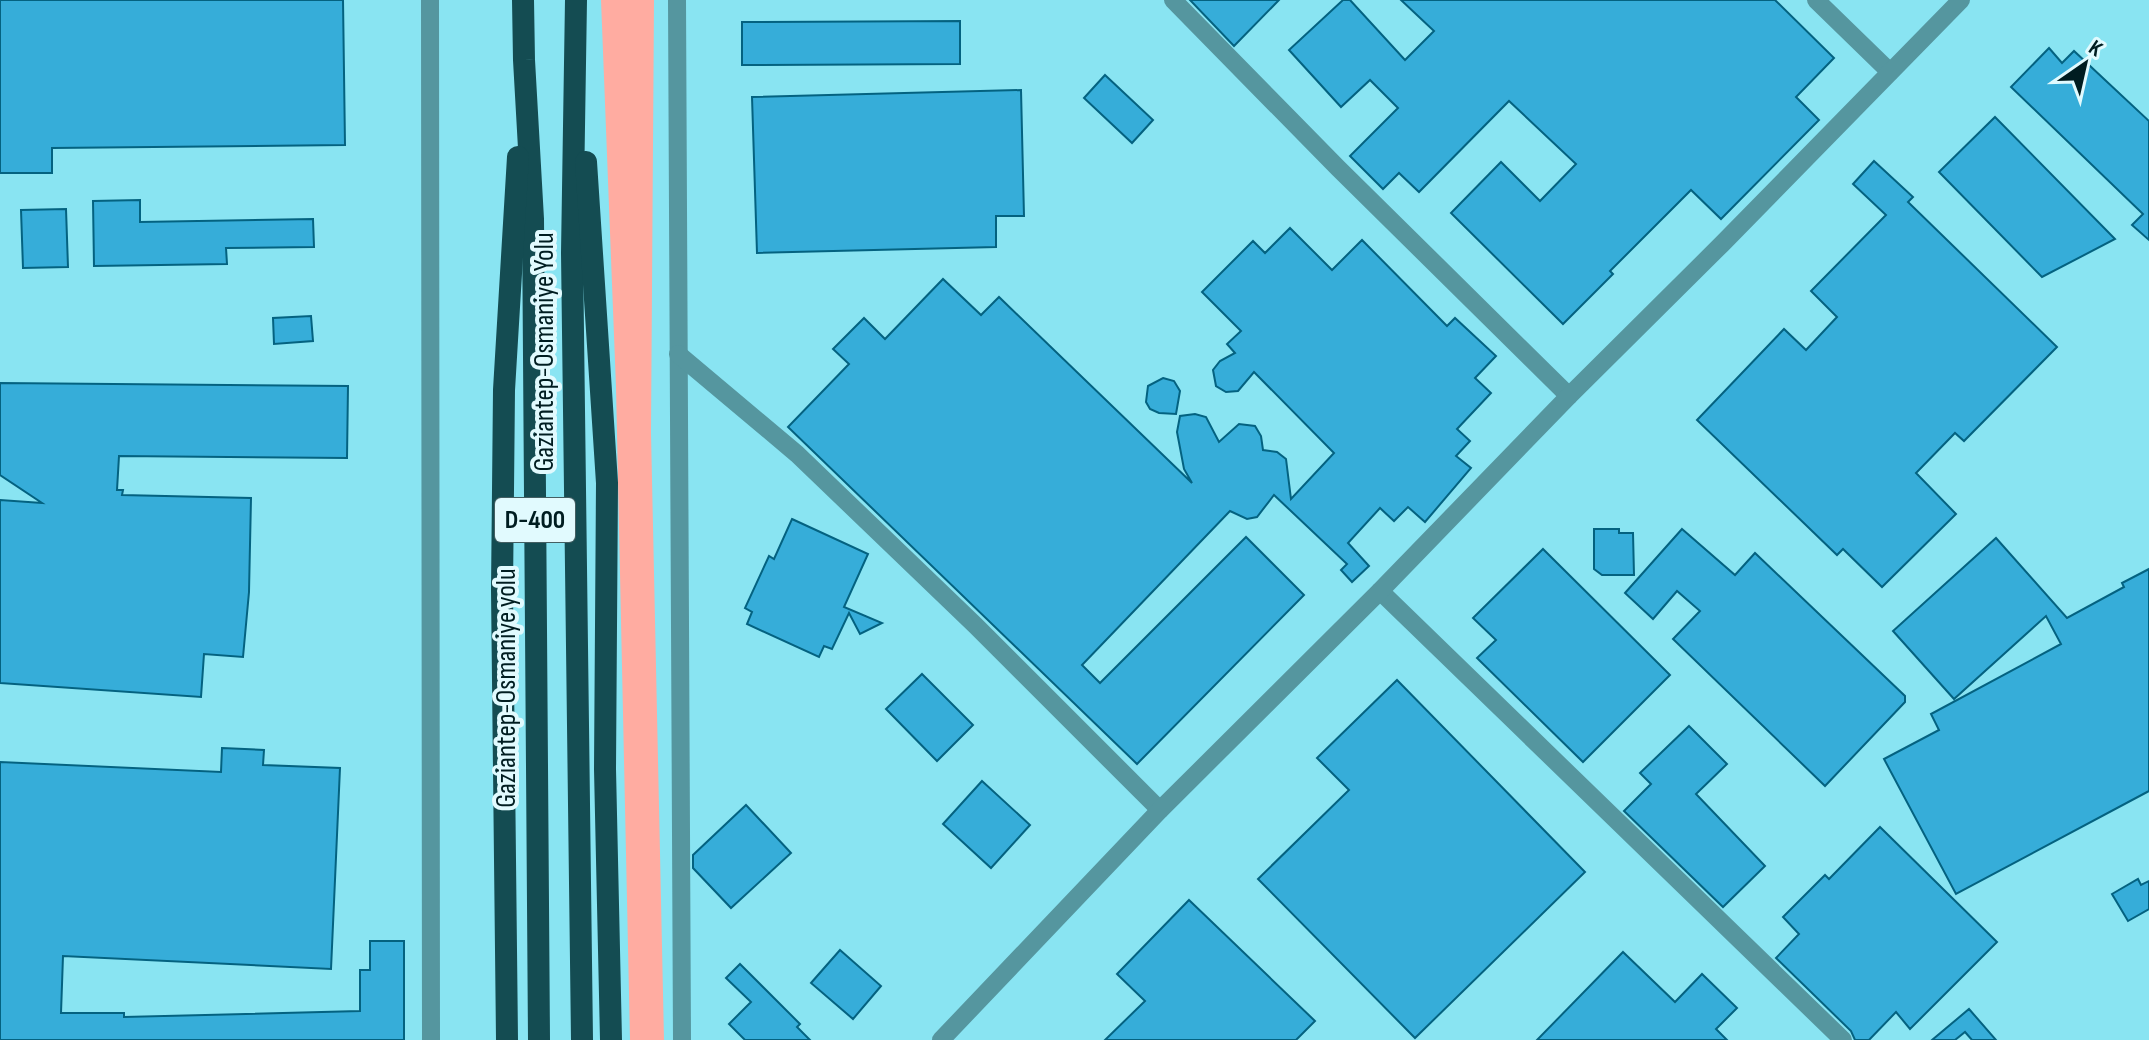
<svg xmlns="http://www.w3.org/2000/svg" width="2149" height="1040" font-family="'Sofia Sans Condensed',sans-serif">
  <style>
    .green { fill: #ffaca1 }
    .building { fill: #36add9; stroke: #046280; stroke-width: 2 }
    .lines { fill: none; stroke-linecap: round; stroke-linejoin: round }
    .minor { stroke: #55969f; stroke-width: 18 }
    .trunk { stroke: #144c52; stroke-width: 22 }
    .labels { text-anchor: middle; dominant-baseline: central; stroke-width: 8; stroke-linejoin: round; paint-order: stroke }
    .shield { fill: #e1fafe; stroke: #445f63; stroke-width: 2 }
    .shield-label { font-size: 26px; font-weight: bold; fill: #001d21 }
    .street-label { font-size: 28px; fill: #001d21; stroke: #e1fafe }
  </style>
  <rect width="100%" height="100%" fill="#89e4f2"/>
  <polygon class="green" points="601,0 654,0 651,433 664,1040 630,1040 616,387"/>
  <g class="building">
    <polygon points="0,0 343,0 345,145 52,148 52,173 0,173"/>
    <polygon points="1190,0 1279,0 1234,46"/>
    <polygon points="1343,0 1350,0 1405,60 1434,31 1401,0 1775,0 1834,58 1796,97 1819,120 1721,219 1691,190 1610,271 1613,274 1563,324 1451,213 1501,162 1540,201 1576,164 1509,101 1419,192 1399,173 1383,189 1350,156 1398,108 1370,80 1341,107 1289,50"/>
    <polygon points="960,21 960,64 742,65 742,22"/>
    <polygon points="2049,48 2062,63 2074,51 2149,121 2149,240 2132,225 2143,214 2011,87"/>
    <polygon points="1105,75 1153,120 1132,143 1084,98"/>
    <polygon points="1021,90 1024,216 996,216 996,247 757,253 752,97"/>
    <polygon points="1995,117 2115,239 2042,277 1939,172"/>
    <polygon points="1874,161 1913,197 1908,202 2057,347 1964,441 1955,433 1916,473 1956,514 1882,587 1843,549 1837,555 1697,420 1784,329 1806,350 1837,317 1811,291 1886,215 1853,184"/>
    <polygon points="140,200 140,222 313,219 314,247 226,248 227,264 94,266 93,201"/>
    <polygon points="66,209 68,267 23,268 21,210"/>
    <polygon points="1290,228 1332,270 1362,240 1447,326 1455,318 1496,356 1475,378 1491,393 1457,429 1470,441 1456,456 1471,468 1425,522 1408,507 1394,521 1380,508 1348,543 1369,566 1352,582 1341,570 1347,564 1274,495 1257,517 1247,519 1230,511 1082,665 1100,683 1246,537 1304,595 1137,764 788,427 849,364 833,349 864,318 885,339 943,279 981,315 999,297 1192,483 1184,469 1177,432 1180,416 1195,414 1206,417 1219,442 1239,424 1255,426 1261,436 1263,450 1277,452 1286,459 1291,499 1334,453 1254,372 1238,391 1226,392 1216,386 1213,370 1220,361 1235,353 1227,344 1241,331 1202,292 1253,241 1265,253"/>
    <polygon points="311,316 313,341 274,344 273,318"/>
    <polygon points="1163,378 1174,381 1180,391 1176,414 1159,413 1150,409 1146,402 1148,386"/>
    <polygon points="0,383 348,386 347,458 119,456 117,490 123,490 122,495 251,498 249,592 243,657 204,654 201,697 0,683 0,500 42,503 0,475"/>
    <polygon points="792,519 868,554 844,607 882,623 860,634 849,613 832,649 824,646 819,657 747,624 752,612 745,608 769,556 774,559"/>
    <polygon points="1594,529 1619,529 1619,533 1633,533 1634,575 1602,575 1594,569"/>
    <polygon points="1682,529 1735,575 1755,553 1905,696 1905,702 1825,786 1673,639 1700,611 1677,591 1653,619 1625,593"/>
    <polygon points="1996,538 2067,618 2124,587 2122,583 2149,569 2149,791 1956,894 1884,759 1939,730 1931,714 2061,644 2046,616 1954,699 1893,631"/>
    <polygon points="1543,549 1670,675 1583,762 1477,658 1496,640 1473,618"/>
    <polygon points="922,674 973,725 937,761 886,709"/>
    <polygon points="1397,680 1585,872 1415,1038 1258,879 1349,790 1317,758"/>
    <polygon points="1689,726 1727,764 1696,794 1765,866 1723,907 1624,811 1651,784 1640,773"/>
    <polygon points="222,748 264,750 263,765 340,768 331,969 63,956 61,1013 124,1013 124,1017 360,1011 360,970 370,970 370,941 404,941 404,1040 0,1040 0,762 221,772"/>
    <polygon points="982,781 1030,825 991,868 943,824"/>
    <polygon points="746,805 791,853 731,908 693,868 693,855"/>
    <polygon points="1880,827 1997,942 1910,1029 1896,1012 1869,1040 1855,1040 1851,1031 1776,958 1799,934 1783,917 1825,875 1829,879"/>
    <polygon points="2138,879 2141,885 2149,881 2149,909 2128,921 2112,894"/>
    <polygon points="1189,900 1315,1021 1296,1040 1105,1040 1145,1001 1117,974"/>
    <polygon points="840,950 881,986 853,1019 811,983"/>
    <polygon points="1623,952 1675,1002 1702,974 1737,1008 1716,1029 1727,1040 1537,1040"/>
    <polygon points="740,964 800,1024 797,1027 810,1040 745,1040 729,1024 751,1002 726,978"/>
    <polygon points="1969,1009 1996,1040 1972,1040 1965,1032 1955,1040 1932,1040"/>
  </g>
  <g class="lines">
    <g class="minor">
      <polyline points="430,0 431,1040"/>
      <polyline points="677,0 682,1040"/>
      <polyline points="1173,0 1338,168 1569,396"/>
      <polyline points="1816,0 1890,72"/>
      <polyline points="678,354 797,454 975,625 1160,810"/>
      <polyline points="1380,591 1843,1040"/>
      <polyline points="941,1040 1160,810 1380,591 1569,396 1722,244 1961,0"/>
    </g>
    <g class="trunk">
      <polyline points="523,0 524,60 533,219 539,1040"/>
      <polyline points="576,0 572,253 582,1040"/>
      <polyline points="586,162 607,483 605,769 611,1040"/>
      <polyline points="507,1040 502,590 504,390 518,157"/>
    </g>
  </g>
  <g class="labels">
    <rect class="shield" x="495" y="498" width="80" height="44" rx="6"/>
    <g class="shield-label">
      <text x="535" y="520">D-400</text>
    </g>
    <g class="street-label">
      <text transform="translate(544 352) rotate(-90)">Gaziantep-Osmaniye Yolu</text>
      <text transform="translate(506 688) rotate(-90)">Gaziantep-Osmaniye yolu</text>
    </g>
  </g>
  <g transform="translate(2085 64) rotate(34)" stroke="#e1fafe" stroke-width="6" paint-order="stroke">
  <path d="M0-6L14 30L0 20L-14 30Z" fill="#001d21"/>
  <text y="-12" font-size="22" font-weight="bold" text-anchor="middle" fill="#001d21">K</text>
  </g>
</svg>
